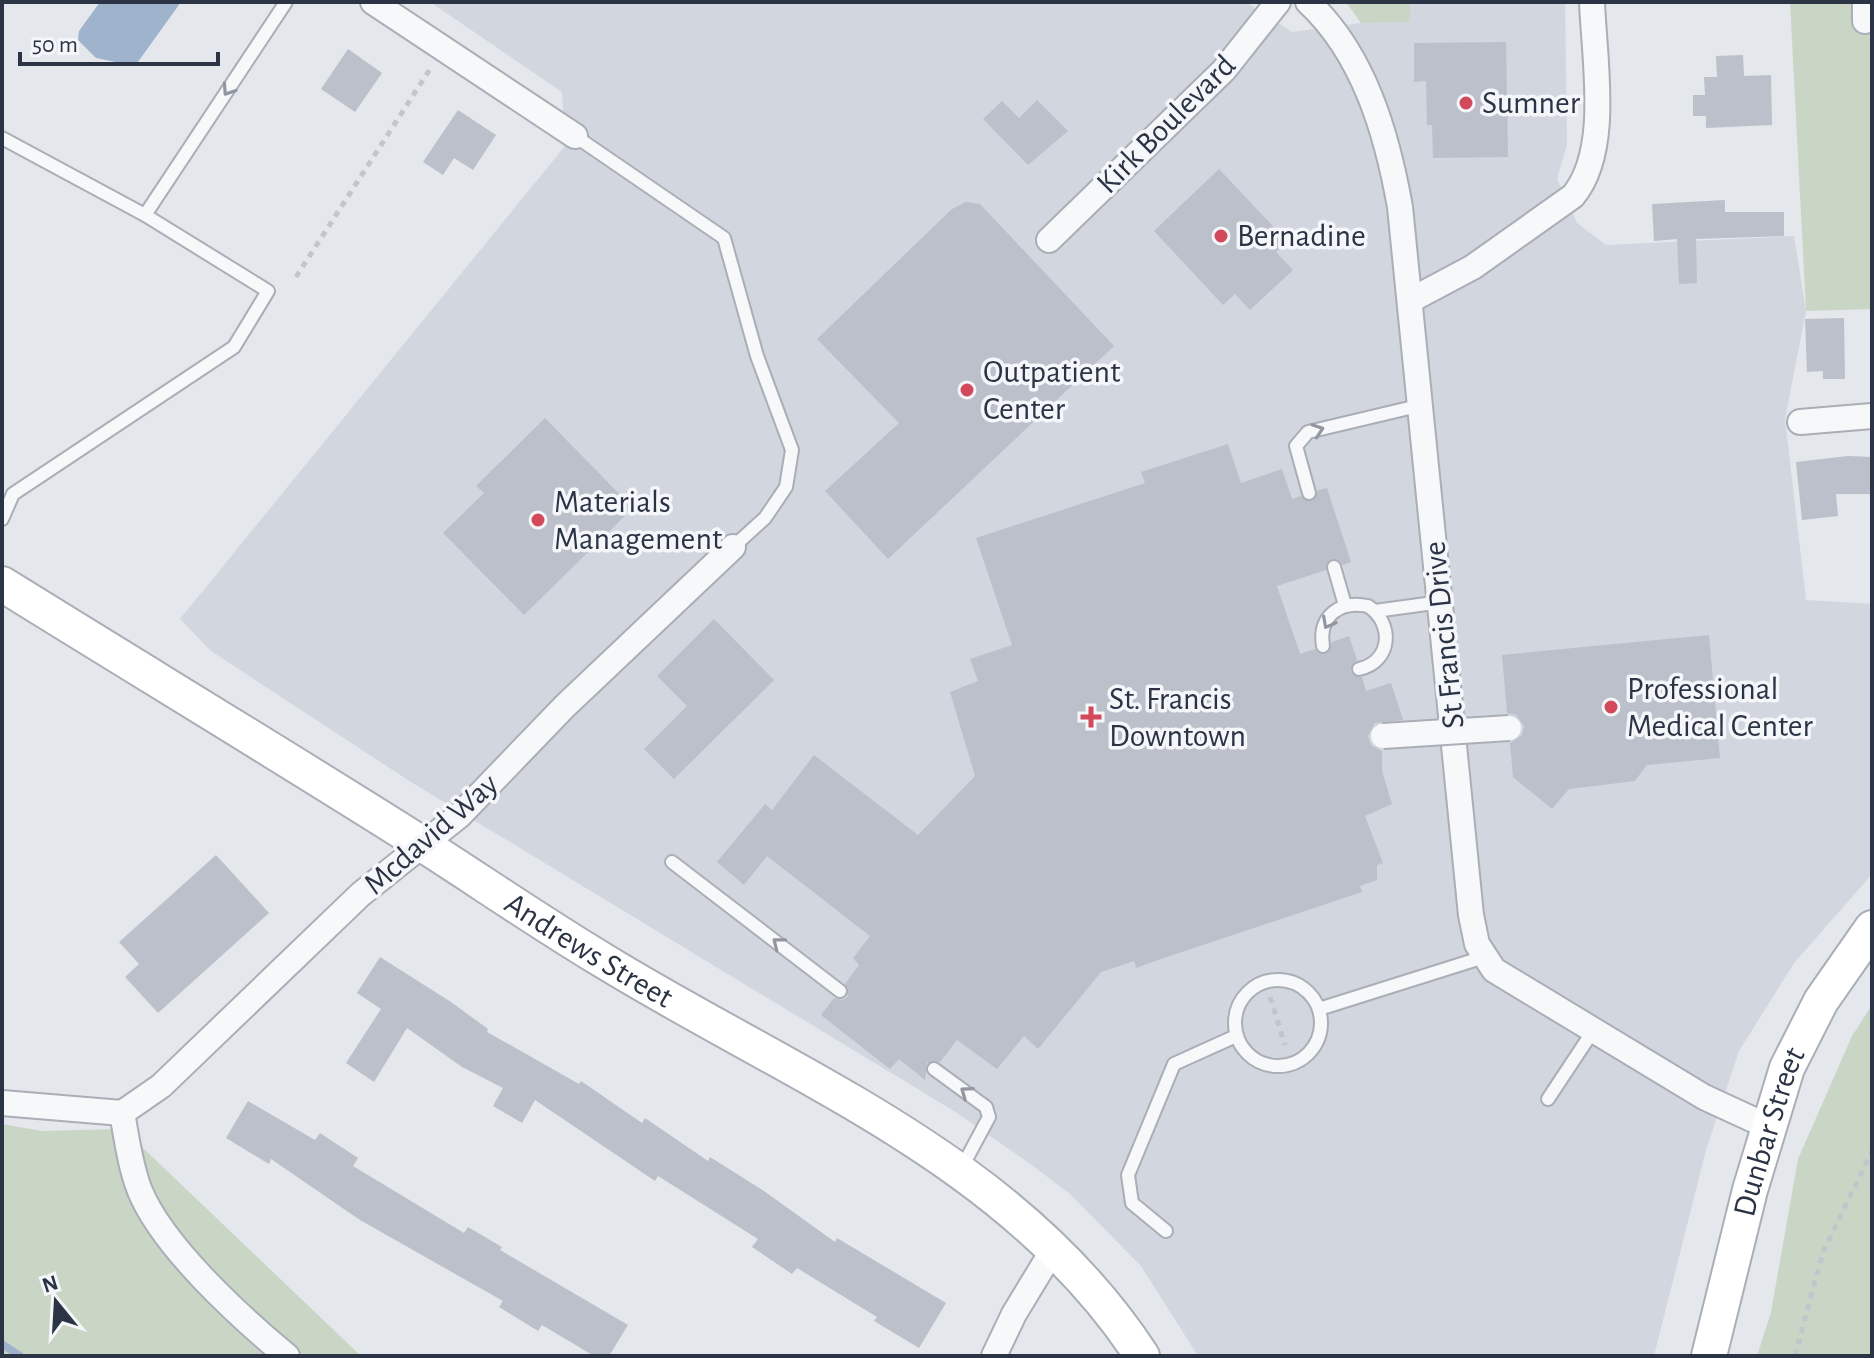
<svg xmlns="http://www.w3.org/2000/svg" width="1874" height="1358" font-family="'Alegreya Sans',sans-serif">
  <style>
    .built { fill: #d2d6de }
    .green { fill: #c9d6c5 }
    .water { fill: #9fb4cc }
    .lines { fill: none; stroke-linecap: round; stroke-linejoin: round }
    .stream { stroke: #9fb4cc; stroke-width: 8 }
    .building { fill: #bbc0ca }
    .lane-casing { stroke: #a9aeb7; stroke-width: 16 }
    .street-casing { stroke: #a9aeb7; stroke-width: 28 }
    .secondary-casing { stroke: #a9aeb7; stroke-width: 38 }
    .path { stroke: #c2c5cb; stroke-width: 5; stroke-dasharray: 6 6; stroke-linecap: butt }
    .lane { stroke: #f7f8fa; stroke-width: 12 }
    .street { stroke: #f7f8fa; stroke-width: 24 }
    .secondary { stroke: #fff; stroke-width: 34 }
    .street-bridge-casing { stroke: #a9aeb7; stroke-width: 28; stroke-linecap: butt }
    .street-bridge { stroke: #f7f8fa; stroke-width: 24 }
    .oneway { stroke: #9196a0 }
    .poi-dot { fill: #d1495b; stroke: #f4f6f9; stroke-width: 3 }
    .labels { text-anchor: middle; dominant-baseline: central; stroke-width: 7; stroke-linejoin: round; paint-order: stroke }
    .poi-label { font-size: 32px; fill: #2b3445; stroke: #f4f6f9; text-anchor: start }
    .street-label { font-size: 32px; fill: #2b3445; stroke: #f4f6f9 }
  </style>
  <rect width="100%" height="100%" fill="#e4e7ec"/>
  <polygon class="built" points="430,2 1246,2 1292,32 1361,23 1410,22 1410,2 1565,2 1567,144 1557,179 1577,223 1606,245 1794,236 1806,311 1785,419 1806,600 1872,604 1872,874 1794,963 1739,1051 1706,1150 1654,1356 1198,1356 1141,1266 1070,1194 1029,1163 954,1111 411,782 211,651 180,619 565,146 562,92"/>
  <g class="green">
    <polygon points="1346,2 1410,2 1410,22 1361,23"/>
    <polygon points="1790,2 1872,2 1872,309 1806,311"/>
    <polygon points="1872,1005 1872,1356 1757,1356 1771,1312 1798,1159 1852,1036"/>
    <polygon points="2,1124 42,1131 123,1129 361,1356 2,1356"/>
  </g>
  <polygon class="water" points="100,2 181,2 135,66 96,58 78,40 79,31"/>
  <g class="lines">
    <polyline class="stream" points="2,1344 20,1356"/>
  </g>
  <g class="building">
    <polygon points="1506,42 1508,157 1433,158 1432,125 1427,125 1426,81 1414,82 1414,43"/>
    <polygon points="348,49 382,73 355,112 321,89"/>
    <polygon points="1743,55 1744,76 1771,75 1772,125 1706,128 1706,116 1693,116 1693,95 1705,95 1704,77 1717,77 1716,56"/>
    <polygon points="1037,100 1068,131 1028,165 983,119 1002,101 1019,118"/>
    <polygon points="458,110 496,135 473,170 454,158 443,175 423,162"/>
    <polygon points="1219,169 1287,241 1276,252 1293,270 1250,310 1235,294 1223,305 1154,231"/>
    <polygon points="1725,200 1725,212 1784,212 1784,236 1696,239 1697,283 1679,284 1677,239 1654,241 1652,204"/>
    <polygon points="966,202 980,204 1114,346 888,559 825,491 899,423 817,339 952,209"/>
    <polygon points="1844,318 1845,379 1823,379 1823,371 1807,372 1805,319"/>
    <polygon points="545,418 633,508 524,615 443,533 484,493 476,486"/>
    <polygon points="1228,444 1241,483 1282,469 1292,499 1301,496 1312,501 1318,490 1327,488 1351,562 1343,565 1337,559 1331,559 1326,570 1277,586 1300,654 1315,649 1320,654 1327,654 1332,642 1349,636 1357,660 1350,671 1362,677 1366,691 1391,683 1403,720 1375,723 1368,736 1371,745 1382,751 1382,771 1392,804 1365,816 1383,863 1377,865 1377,880 1360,886 1362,892 1158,960 1136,968 1134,961 1101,972 1038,1049 1024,1036 997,1069 957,1040 940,1062 927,1063 925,1080 899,1059 890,1069 821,1015 834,998 843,1000 848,996 845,984 859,965 853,958 870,936 767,856 744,885 717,862 765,804 772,810 814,755 918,835 975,776 950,692 978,681 970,659 1012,645 976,538 1145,483 1141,472"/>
    <polygon points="1848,456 1872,457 1872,494 1836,494 1838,516 1802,520 1796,462"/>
    <polygon points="714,619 774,680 674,779 644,749 687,706 657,676"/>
    <polygon points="1709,635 1720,758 1647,765 1635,781 1569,789 1552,809 1513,777 1510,743 1522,735 1524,726 1516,715 1507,713 1502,655"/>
    <polygon points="216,855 269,913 158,1013 125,977 139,964 119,942"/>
    <polygon points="380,957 451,1002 488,1029 487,1032 579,1084 581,1081 642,1123 645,1118 708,1161 710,1157 764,1191 835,1242 837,1238 946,1303 919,1348 874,1321 877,1317 797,1268 792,1274 752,1247 758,1239 658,1176 655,1181 535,1100 522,1123 493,1106 503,1088 462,1067 407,1028 374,1082 346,1063 381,1009 357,993"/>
    <polygon points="248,1101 315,1140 320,1133 358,1158 353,1166 464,1233 468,1227 502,1247 500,1250 628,1325 609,1356 594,1356 542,1325 538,1331 499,1307 503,1301 360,1220 271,1159 269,1164 226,1138"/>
  </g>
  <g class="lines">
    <g class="lane-casing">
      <g id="lane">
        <polyline points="575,136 724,238 757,356 792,450 786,487 765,518 733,547"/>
        <polyline points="2,138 145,215 268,291 234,347 13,494 2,519"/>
        <polyline points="145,215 286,2"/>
        <polyline points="1309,493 1296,446 1308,432 1422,405"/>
        <polyline points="1334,567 1345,605"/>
        <polyline points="1375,611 1441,602"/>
        <path d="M1323 646C1318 616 1340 600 1368 606 1394 623 1392 662 1359 669"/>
        <polyline points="672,862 840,991"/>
        <circle cx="1278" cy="1023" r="43"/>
        <polyline points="1319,1009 1484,957"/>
        <polyline points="934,1069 986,1107 989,1117 961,1169"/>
        <polyline points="1548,1099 1593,1031"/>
        <polyline points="1166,1231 1132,1203 1128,1175 1174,1064 1236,1036"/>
      </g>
    </g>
    <g class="street-casing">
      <g id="street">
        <polyline points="373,2 575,136"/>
        <path d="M1308 2C1364 54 1387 134 1400 207L1471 915 1477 944 1494 970 1704 1097 1769 1127"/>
        <polyline points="1865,2 1865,21"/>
        <polyline points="1049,240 1224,70 1278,2"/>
        <path d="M1411 300 1473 267 1573 196C1611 151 1594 59 1592 2"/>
        <polyline points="1800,422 1872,416"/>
        <polyline points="2,1103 122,1113"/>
        <polyline points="122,1113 161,1086 361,894 460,815 565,706 733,547"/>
        <path d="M122 1113C127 1139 130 1166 140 1191 163 1247 240 1317 287 1356"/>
        <polyline points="994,1356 1014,1314 1054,1248"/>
      </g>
    </g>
    <g class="secondary-casing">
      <g id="secondary">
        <path id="s1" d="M2 584C142 671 283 756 422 844 483 883 542 924 604 961 795 1078 1015 1161 1142 1356"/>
        <path id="s2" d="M1709 1356 1750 1190 1787 1068 1821 1001 1872 928"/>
      </g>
    </g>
    <g class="path">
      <polyline points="296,277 432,66"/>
      <polyline points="1270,997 1285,1045"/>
      <polyline points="1795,1356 1823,1252 1872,1151"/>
    </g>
    <use href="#lane" class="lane"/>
    <use href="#street" class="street"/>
    <use href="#secondary" class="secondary"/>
    <g class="street-bridge-casing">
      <polyline id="street-bridge" points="1383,736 1509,728"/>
    </g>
    <use href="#street-bridge" class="street-bridge"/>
  </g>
  <defs><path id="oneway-chevron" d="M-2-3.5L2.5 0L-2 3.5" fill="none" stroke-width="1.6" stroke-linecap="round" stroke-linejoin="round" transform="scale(2)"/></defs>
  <g class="oneway">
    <use href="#oneway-chevron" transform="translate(228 90) rotate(124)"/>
    <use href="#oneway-chevron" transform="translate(1318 430) rotate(-19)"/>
    <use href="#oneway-chevron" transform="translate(1328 623) rotate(118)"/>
    <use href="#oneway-chevron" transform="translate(778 943) rotate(-142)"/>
    <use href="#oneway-chevron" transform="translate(966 1092) rotate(-144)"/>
  </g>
  <g class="poi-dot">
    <circle cx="1466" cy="103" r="8"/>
    <circle cx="1221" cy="236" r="8"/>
    <circle cx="967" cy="390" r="8"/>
    <circle cx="538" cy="520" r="8"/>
    <circle cx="1611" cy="707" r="8"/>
    <path d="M1087 705h8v8h8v8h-8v8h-8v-8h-8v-8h8z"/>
  </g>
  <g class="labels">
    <g class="poi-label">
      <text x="1482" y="103">Sumner</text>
      <text x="1237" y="236">Bernadine</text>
      <text x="983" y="372">Outpatient<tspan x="983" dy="37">Center</tspan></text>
      <text x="554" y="502">Materials<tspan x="554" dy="37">Management</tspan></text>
      <text x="1627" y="689">Professional<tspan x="1627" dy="37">Medical Center</tspan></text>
      <text x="1109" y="699">St. Francis<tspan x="1109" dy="37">Downtown</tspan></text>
    </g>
    <g class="street-label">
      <text transform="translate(1166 124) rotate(-45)">Kirk Boulevard</text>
      <text transform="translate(1444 635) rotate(-96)">St Francis Drive</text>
      <text transform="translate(431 834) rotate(-41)">Mcdavid Way</text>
      <text stroke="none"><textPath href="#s1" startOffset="692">Andrews Street</textPath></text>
      <text stroke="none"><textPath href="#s2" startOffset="232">Dunbar Street</textPath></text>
    </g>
  </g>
  <rect width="1874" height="1358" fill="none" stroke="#2b3445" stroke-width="8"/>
  <g transform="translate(56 1302) rotate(342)" stroke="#f4f6f9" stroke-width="6" paint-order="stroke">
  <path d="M0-6L14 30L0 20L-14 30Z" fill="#2b3445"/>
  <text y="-12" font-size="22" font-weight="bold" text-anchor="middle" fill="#2b3445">N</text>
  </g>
  <path d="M20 52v12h198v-12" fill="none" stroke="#2b3445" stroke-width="4"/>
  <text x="32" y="52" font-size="24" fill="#2b3445" stroke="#f4f6f9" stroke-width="6" paint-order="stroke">50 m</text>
</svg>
